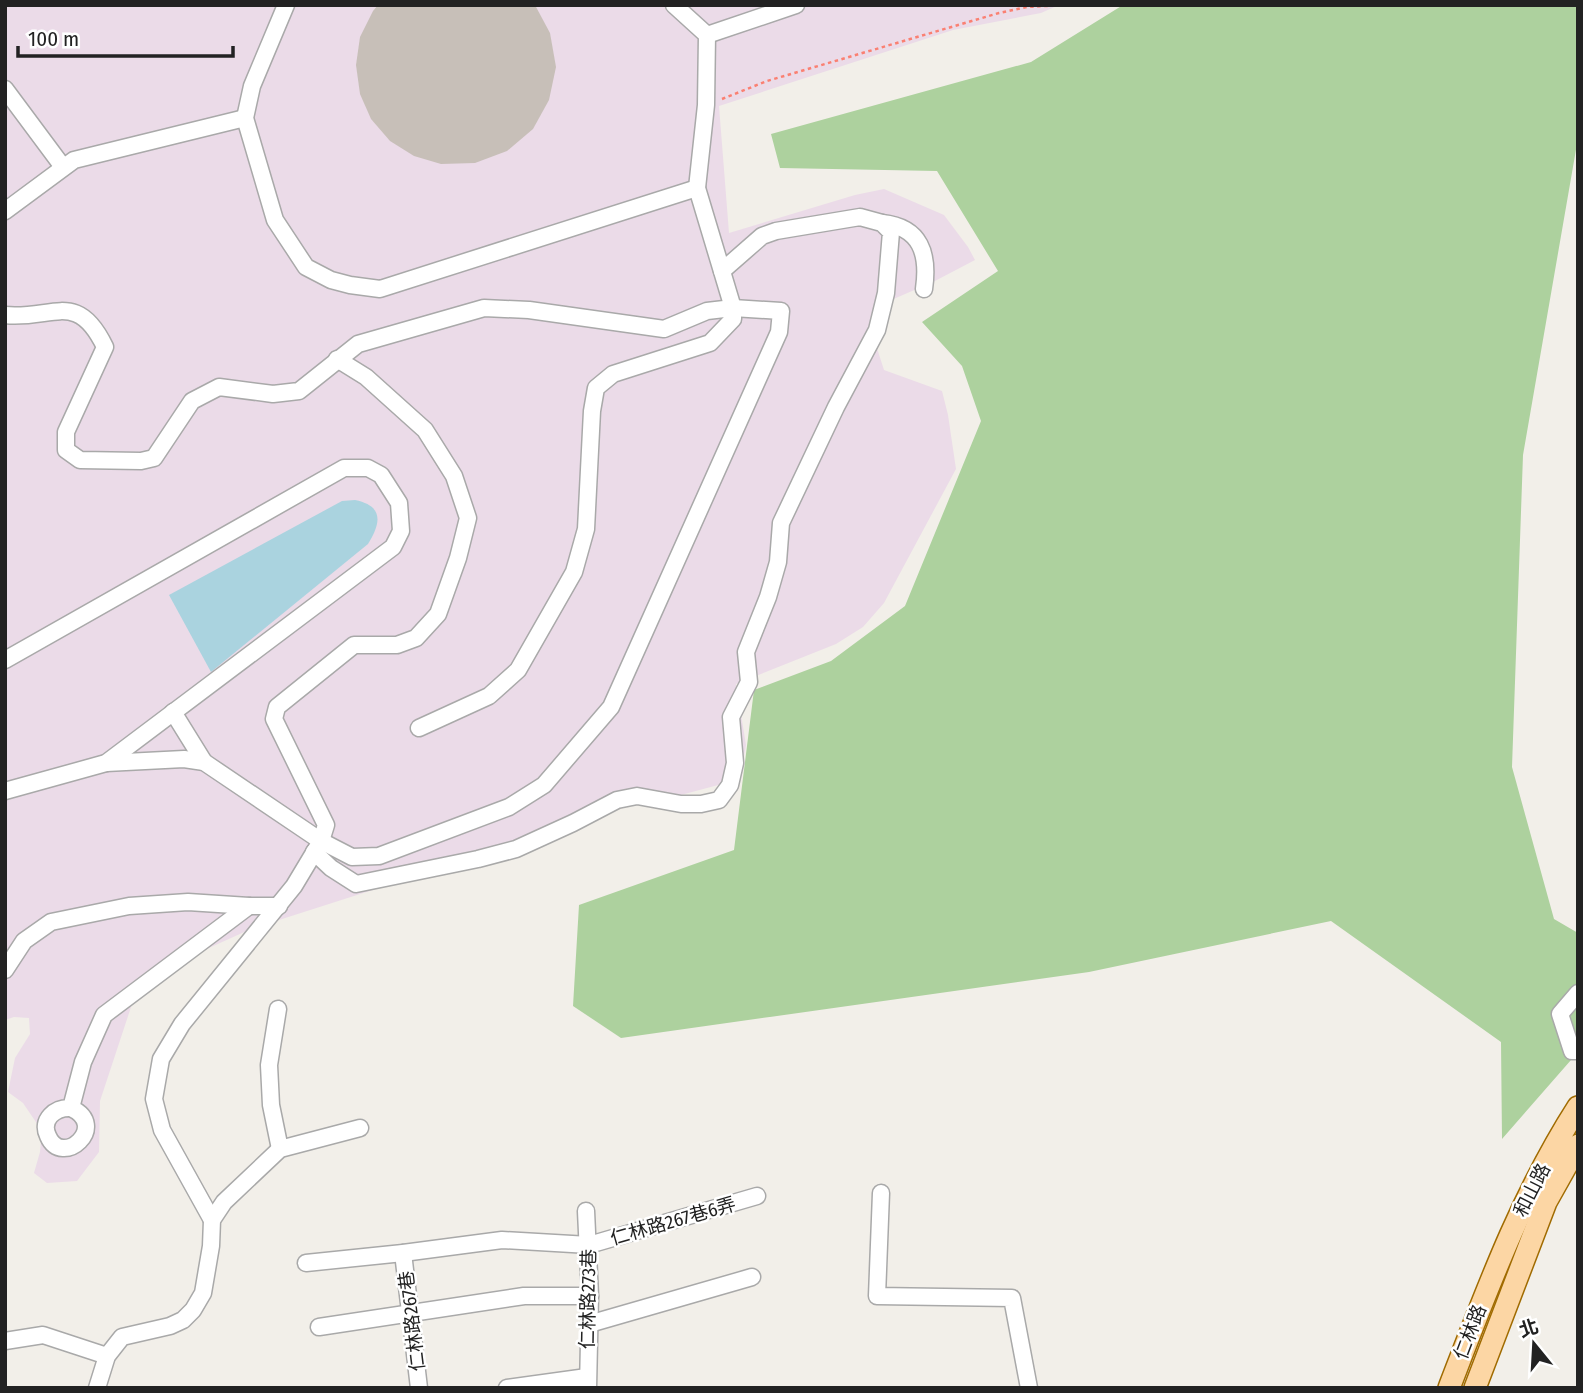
<svg xmlns="http://www.w3.org/2000/svg" width="1583" height="1393" font-family="'Fira Sans Condensed','Noto Sans TC',sans-serif">
  <style>
    .industrial { fill: #ebdbe8 }
    .forest { fill: #add19e }
    .water { fill: #aad3df }
    .building { fill: #c7bfb8 }
    .lines { fill: none; stroke-linecap: round; stroke-linejoin: round }
    .minor-casing { stroke: #a9a9a9; stroke-width: 19 }
    .major-casing { stroke: #a06b00; stroke-width: 24 }
    .path { stroke: #fa8072; stroke-width: 2.5; stroke-dasharray: 3.5 3.5; stroke-linecap: butt }
    .minor { stroke: #fff; stroke-width: 16 }
    .major { stroke: #fcd6a4; stroke-width: 21 }
    .labels { text-anchor: middle; dominant-baseline: central; stroke-width: 5; stroke-linejoin: round; paint-order: stroke }
    .street-label { font-size: 19px; fill: #222; stroke: #fff }
  </style>
  <rect width="100%" height="100%" fill="#f2efe9"/>
  <polygon class="industrial" points="5,5 1059,5 1041,13 953,30 719,106 729,233 855,195 884,189 944,215 968,247 975,260 933,282 875,307 874,339 884,370 942,391 948,415 956,469 884,603 863,627 836,644 736,684 746,745 741,772 722,784 677,796 606,796 532,839 251,929 160,970 132,1004 100,1101 99,1152 77,1181 47,1183 34,1173 40,1152 42,1131 23,1103 8,1092 15,1058 30,1034 29,1018 14,1017 5,1020"/>
  <polygon class="forest" points="1123,5 1578,5 1578,138 1523,455 1512,767 1554,919 1578,933 1578,1045 1571,1060 1502,1139 1501,1042 1331,921 1089,972 621,1038 573,1006 579,905 734,850 754,690 831,661 905,606 981,421 962,366 922,322 998,271 937,171 780,168 771,134 1031,62"/>
  <path class="water" d="M355 500C384 506 381 523 368 544L211 672 169 595 342 501Z"/>
  <polygon class="building" points="378,5 535,5 550,33 556,67 549,100 533,129 507,151 475,163 441,164 414,156 390,141 371,119 360,94 356,65 360,37 373,11"/>
  <g class="lines">
    <g class="minor-casing">
      <g id="minor">
        <polyline points="286,5 252,86 245,118 275,220 306,267 331,280 350,285 380,289 697,188"/>
        <polyline points="707,35 796,5"/>
        <polyline points="5,89 63,167"/>
        <polyline points="5,211 74,160 245,118"/>
        <path d="M882 223C921 227 929 254 924 289"/>
        <path d="M5 315C53 320 77 289 105 347L66 432V450L80 460 141 461 154 458 192 401 219 387 273 394 299 391 358 344 484 308 529 310 664 329 707 311 733 308 781 311 779 332 611 707 544 785 509 807 379 856 352 857 321 841 204 762 184 759 106 763"/>
        <polyline points="5,660 344,468 368,468 381,475 399,503 401,531 393,547 106,763 5,791"/>
        <polyline points="173,712 204,762"/>
        <polyline points="419,728 489,696 518,670 574,572 586,529 592,411 596,388 613,374 710,343 733,319 733,308 697,188 706,105 707,35 674,5"/>
        <polyline points="314,852 331,868 356,884 478,859 516,849 573,823 617,800 637,796 681,804 701,804 719,800 730,785 735,763 731,717 749,682 746,652 768,597 778,562 781,523 836,407 877,330 886,293 891,232 882,223 860,217 776,231 762,236 722,271"/>
        <polyline points="5,970 24,941 51,922 129,906 188,902 249,906 279,906"/>
        <polyline points="1578,993 1560,1014 1572,1051 1578,1051"/>
        <polyline points="278,1009 269,1065 271,1105 280,1149"/>
        <path d="M71 1108C110 1126 62 1169 48 1136 40 1120 55 1107 71 1108L83 1062 104 1015 249 906"/>
        <polyline points="881,1193 877,1296 1012,1298 1029,1388"/>
        <polyline points="586,1211 590,1296 588,1388"/>
        <polyline points="212,1220 162,1130 154,1099 161,1059 182,1024 294,886 321,841 326,825 274,719 277,707 354,645 397,645 416,638 438,614 458,558 468,518 454,476 425,430 366,377 337,359"/>
        <polyline points="403,1253 419,1388"/>
        <polyline points="306,1263 403,1253 502,1240 589,1245 757,1196"/>
        <polyline points="589,1324 752,1277"/>
        <polyline points="319,1327 524,1296 590,1296"/>
        <polyline points="5,1341 43,1335 107,1356"/>
        <polyline points="97,1388 107,1356 122,1337 170,1326 183,1320 193,1310 203,1293 211,1246 212,1220 224,1202 280,1149 360,1128"/>
        <polyline points="507,1388 587,1377"/>
      </g>
    </g>
    <g class="major-casing">
      <g id="major">
        <path d="M1449 1388C1486 1292 1522 1194 1578 1107"/>
        <polyline points="1475,1388 1546,1202 1578,1145"/>
      </g>
    </g>
    <polyline class="path" points="722,99 767,81 999,13 1027,7 1065,5"/>
    <use href="#minor" class="minor"/>
    <use href="#major" class="major"/>
  </g>
  <g class="labels">
    <g class="street-label">
      <text transform="translate(1532 1190) rotate(-63)">和山路</text>
      <text transform="translate(673 1221) rotate(-16)">仁林路267巷6弄</text>
      <text transform="translate(588 1299) rotate(-89)">仁林路273巷</text>
      <text transform="translate(412 1321) rotate(-97)">仁林路267巷</text>
      <text transform="translate(1470 1332) rotate(-69)">仁林路</text>
    </g>
  </g>
  <rect width="1583" height="1393" fill="none" stroke="#222222" stroke-width="14"/>
  <g transform="translate(1534 1344) rotate(342)" stroke="#ffffff" stroke-width="5" paint-order="stroke">
  <path d="M0-5L12 26L0 18L-12 26Z" fill="#222222"/>
  <text y="-10" font-size="19" font-weight="bold" text-anchor="middle" fill="#222222">北</text>
  </g>
  <path d="M18 46v10h215v-10" fill="none" stroke="#222222" stroke-width="3.5"/>
  <text x="28" y="46" font-size="21" fill="#222222" stroke="#ffffff" stroke-width="5" paint-order="stroke">100 m</text>
</svg>
